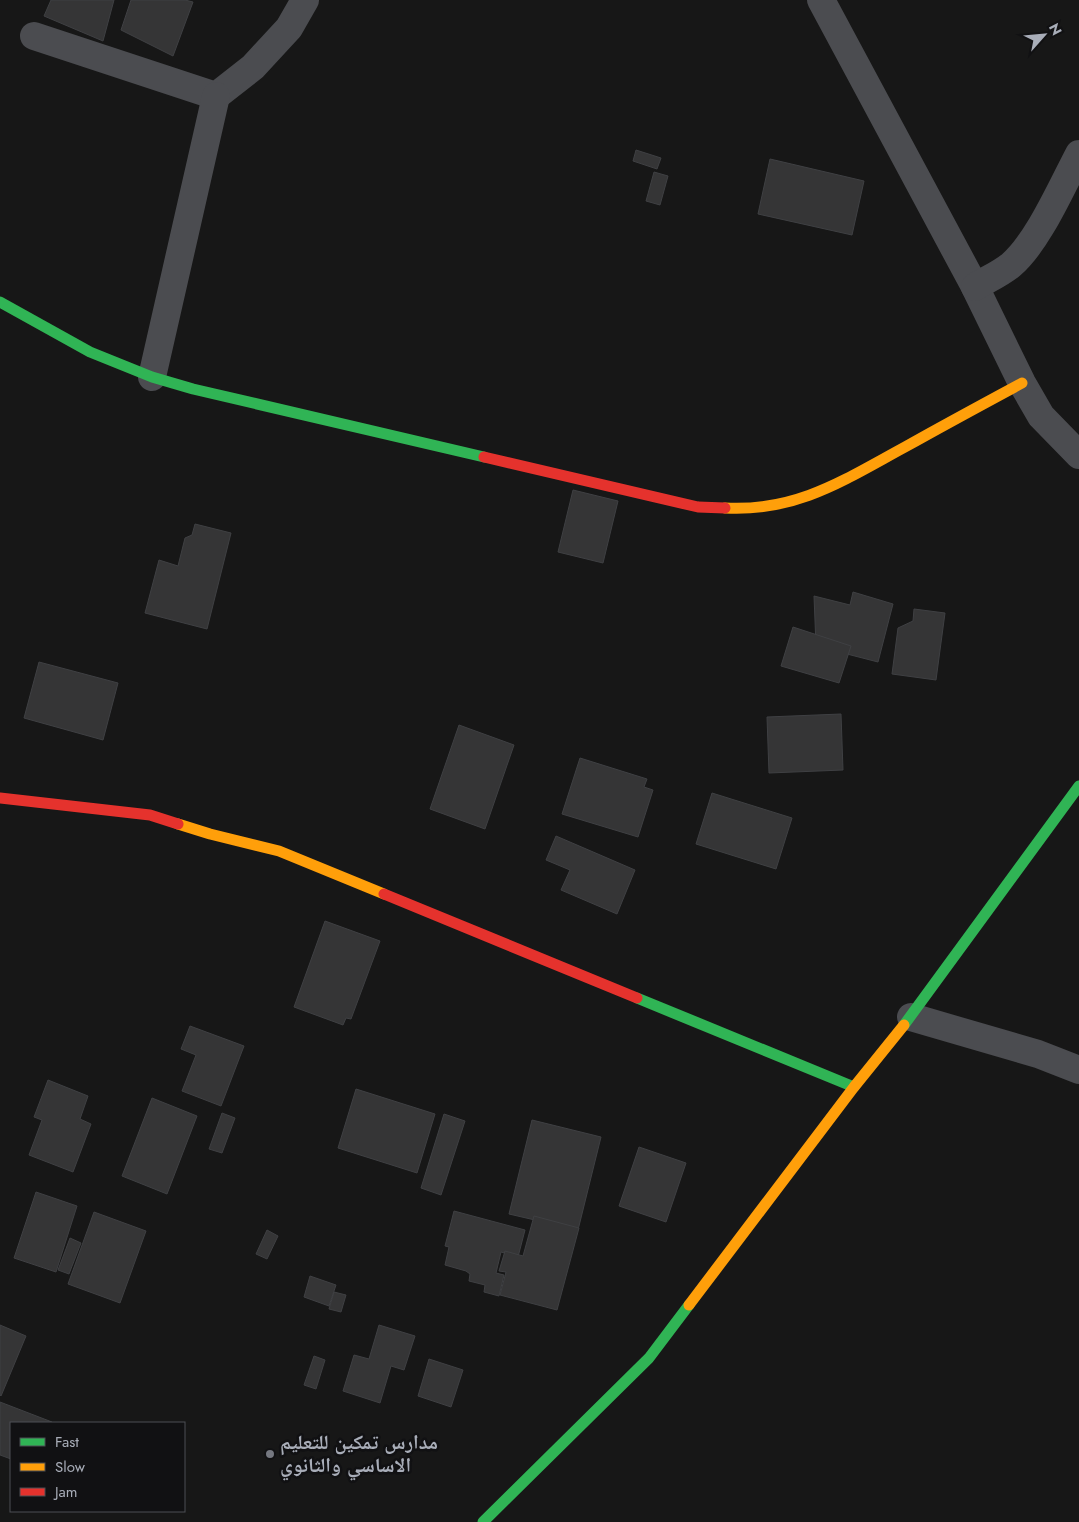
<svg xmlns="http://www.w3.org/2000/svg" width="1079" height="1522" font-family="Jost,'Noto Naskh Arabic',sans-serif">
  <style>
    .building { fill: #353536; stroke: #3f4043 }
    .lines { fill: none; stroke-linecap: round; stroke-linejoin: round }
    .street { stroke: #4b4c50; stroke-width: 28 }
    .fast { stroke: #30b455; stroke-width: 11 }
    .slow { stroke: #ff9f0a; stroke-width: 11 }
    .jam { stroke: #e5322d; stroke-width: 11 }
    .poi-dot { fill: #757880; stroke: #111113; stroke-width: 2 }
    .labels { text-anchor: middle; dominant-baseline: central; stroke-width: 5; stroke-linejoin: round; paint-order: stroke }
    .poi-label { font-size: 20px; font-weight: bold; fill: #a8adb8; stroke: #111113; text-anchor: start }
  </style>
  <rect width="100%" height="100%" fill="#171717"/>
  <g class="building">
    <polygon points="51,0 114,0 103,41 44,16"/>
    <polygon points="131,0 185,0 193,2 173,56 121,30"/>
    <polygon points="636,150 661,158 657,169 633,161"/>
    <polygon points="770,159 864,181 852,235 758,214"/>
    <polygon points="654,172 668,176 660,205 646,201"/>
    <polygon points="573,490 618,501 603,563 558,552"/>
    <polygon points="195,524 231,533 207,629 145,613 159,560 178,566 185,538 192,535"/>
    <polygon points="853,592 893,604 878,662 816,646 814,596 850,605"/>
    <polygon points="914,609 945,613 936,680 892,674 898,628 913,621"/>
    <polygon points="793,627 851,646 839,683 781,666"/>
    <polygon points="39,662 118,683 103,740 24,718"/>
    <polygon points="841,714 843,770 769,773 767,717"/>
    <polygon points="459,725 514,745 485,829 430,809"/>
    <polygon points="580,758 647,779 644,787 653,790 638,837 562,814"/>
    <polygon points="712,793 792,818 776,869 696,844"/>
    <polygon points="556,836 635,870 617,914 561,890 570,870 546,860"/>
    <polygon points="325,921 380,941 351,1019 346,1018 343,1025 294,1007"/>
    <polygon points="190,1026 244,1046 221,1106 182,1091 196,1055 181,1049"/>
    <polygon points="48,1080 88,1096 80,1119 91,1124 73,1172 29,1155 42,1120 34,1117"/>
    <polygon points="356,1089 435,1114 417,1173 338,1148"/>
    <polygon points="152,1098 197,1116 167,1194 122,1176"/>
    <polygon points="222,1113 235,1118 222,1153 209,1149"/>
    <polygon points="444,1114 465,1121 441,1195 421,1188"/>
    <polygon points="532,1120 601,1137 578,1230 509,1214"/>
    <polygon points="639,1147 686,1163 666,1222 619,1206"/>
    <polygon points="36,1192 77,1206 56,1272 14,1258"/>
    <polygon points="454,1211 525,1230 518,1257 501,1252 496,1273 504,1275 499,1296 484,1292 485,1285 469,1281 470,1274 466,1271 445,1265 449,1247 445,1246"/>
    <polygon points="94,1212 146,1231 120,1303 68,1284"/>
    <polygon points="534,1216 579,1228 557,1310 500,1295 506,1272 499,1271 505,1251 523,1256"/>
    <polygon points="267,1230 278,1236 267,1259 256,1254"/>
    <polygon points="70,1238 81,1243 69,1274 58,1270"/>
    <polygon points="310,1276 336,1285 329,1306 304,1297"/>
    <polygon points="334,1292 346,1295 341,1312 329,1309"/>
    <polygon points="0,1325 26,1336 1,1396 0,1395"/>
    <polygon points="379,1325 415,1336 404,1370 391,1366 380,1403 343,1391 354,1355 369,1359"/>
    <polygon points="314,1356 325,1360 316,1389 304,1385"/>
    <polygon points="429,1359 463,1370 451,1407 418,1396"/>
    <polygon points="0,1402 52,1422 52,1423 11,1423 11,1459 0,1455"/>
  </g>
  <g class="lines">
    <g class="street">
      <polyline points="821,0 975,287 1022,383 1041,416 1079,455"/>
      <polyline points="34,36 216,96 253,67 289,28 305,0"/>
      <path d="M975 287C986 280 1000 274 1011 265 1038 242 1062 186 1079 154"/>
      <polyline points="152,377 216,96"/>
      <polyline points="911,1017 1038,1054 1079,1070"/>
    </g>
    <g class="fast">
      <polyline points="0,302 90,352 152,377 193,389 484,457"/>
      <polyline points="637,998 854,1087"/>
      <polyline points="904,1025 1079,786"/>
      <polyline points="483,1522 649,1358 689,1305"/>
    </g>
    <g class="slow">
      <path d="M725 508C797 512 844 480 905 447 944 425 983 404 1022 383"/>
      <polyline points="178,824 210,834 279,851 384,894"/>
      <polyline points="689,1305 854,1087 904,1025"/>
    </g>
    <g class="jam">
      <polyline points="484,457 698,507 725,508"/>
      <polyline points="0,798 150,815 178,824"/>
      <polyline points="384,894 637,998"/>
    </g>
  </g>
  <circle class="poi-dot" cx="270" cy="1454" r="5"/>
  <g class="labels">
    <g class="poi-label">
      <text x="280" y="1442">مدارس تمكين للتعليم<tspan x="280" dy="23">الاساسي والثانوي</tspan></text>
    </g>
  </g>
  <rect x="10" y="1422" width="175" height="90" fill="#111113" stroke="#4d4f55"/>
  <rect x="20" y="1438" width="25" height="8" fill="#30b455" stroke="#4d4f55"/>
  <text x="55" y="1447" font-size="15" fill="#a8adb8">Fast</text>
  <rect x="20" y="1463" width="25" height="8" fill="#ff9f0a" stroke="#4d4f55"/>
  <text x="55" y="1472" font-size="15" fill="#a8adb8">Slow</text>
  <rect x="20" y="1488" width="25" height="8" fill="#e5322d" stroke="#4d4f55"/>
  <text x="55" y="1497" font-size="15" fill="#a8adb8">Jam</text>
  <g transform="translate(1044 35) rotate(63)" stroke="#111113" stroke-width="4" paint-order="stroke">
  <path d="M0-4L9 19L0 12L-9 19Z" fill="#a8adb8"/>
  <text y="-8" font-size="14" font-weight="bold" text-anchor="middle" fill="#a8adb8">N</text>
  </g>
</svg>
